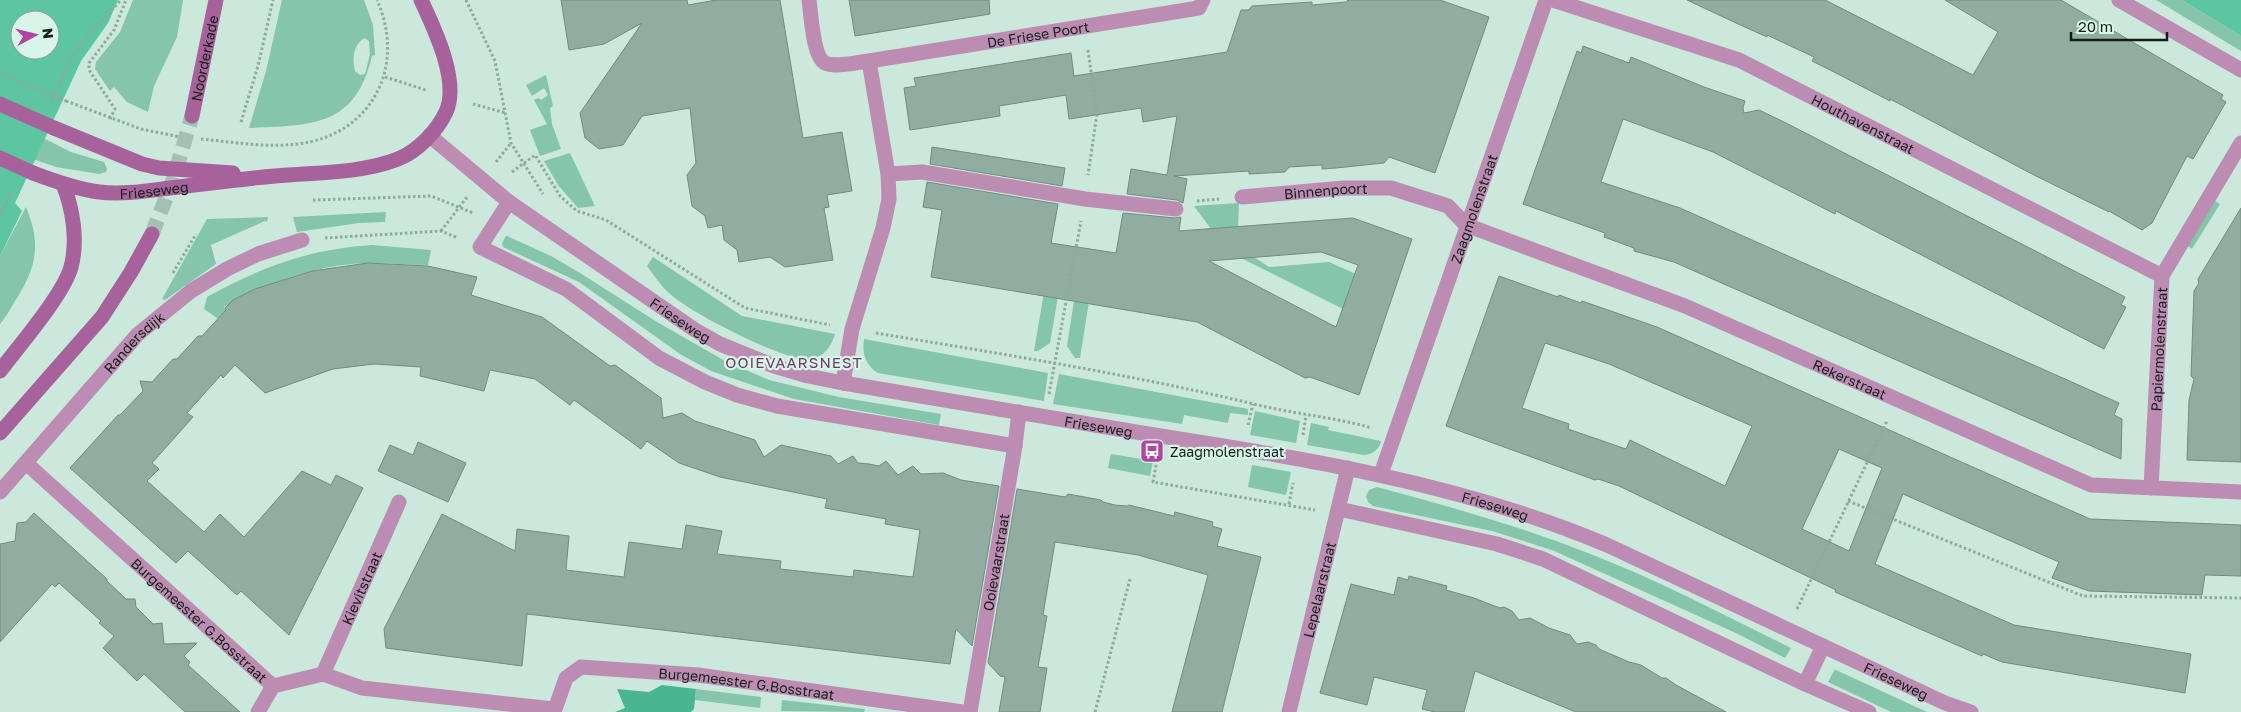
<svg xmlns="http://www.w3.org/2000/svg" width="2241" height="712" font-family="'Golos Text',sans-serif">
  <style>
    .green { fill: #85c5ab; fill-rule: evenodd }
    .forest { fill: #4ab591 }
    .water { fill: #5cc5a1; fill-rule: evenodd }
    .building { fill: #91ada1; stroke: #718c81; fill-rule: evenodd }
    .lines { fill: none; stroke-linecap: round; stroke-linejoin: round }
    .secondary-tunnel { stroke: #a5c0b4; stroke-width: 15; stroke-dasharray: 15 8; stroke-linecap: butt }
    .path { stroke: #90a89d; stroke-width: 3; stroke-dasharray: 2.5 2.5; stroke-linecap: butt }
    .street { stroke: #bc8cb3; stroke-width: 15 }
    .secondary { stroke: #a7629c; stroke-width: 15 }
    .path-bridge { stroke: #90a89d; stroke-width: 3; stroke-dasharray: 2.5 2.5; stroke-linecap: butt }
    .secondary-bridge { stroke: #a7629c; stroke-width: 15 }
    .labels { text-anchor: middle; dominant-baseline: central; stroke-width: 4.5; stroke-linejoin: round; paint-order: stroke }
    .street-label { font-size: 14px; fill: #131e1a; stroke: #d7f5e8 }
    .poi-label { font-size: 14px; fill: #131e1a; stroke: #d7f5e8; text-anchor: start }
    .neighbourhood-label { font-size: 15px; letter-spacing: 1px; fill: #723b69; stroke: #d7f5e8 }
  </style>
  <rect width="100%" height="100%" fill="#cae8db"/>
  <g class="green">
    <polygon points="133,0 183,0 177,37 154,86 148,112 127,102 114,87 110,91 95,69 96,62 120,32"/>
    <path d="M282 0H364L373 25 375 55 372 56C355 128 311 125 249 128L266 71ZM364 38 369 41 370 54 365 74 360 75 355 71C352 59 353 46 364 38Z"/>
    <polygon points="2156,0 2182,0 2241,36 2241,51"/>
    <polygon points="546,75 553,106 550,108 552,124 561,149 540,156 530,130 547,124 534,100 539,98 541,100 548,95 544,88 532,96 526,85"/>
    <polygon points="29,131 71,152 104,162 107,169 106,172 99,174 56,167 9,151"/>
    <polygon points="570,153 595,206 578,208 558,185 544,161"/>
    <polygon points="2215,201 2220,204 2192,249 2188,246"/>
    <polygon points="1239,203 1238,227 1211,229 1194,206"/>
    <path d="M26 207C41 243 37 266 17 298 11 307 7 316 0 324V256Z"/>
    <polygon points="386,212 385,222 359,223 297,232 293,217"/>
    <polygon points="268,217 267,222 265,221 211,245 216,264 165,300 162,299 207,219"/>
    <polygon points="507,236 551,256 580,273 657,322 725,361 769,380 839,397 941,414 939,425 794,399 711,371 680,354 579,282 503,247 502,244 505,237"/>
    <path d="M372 245 431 250 428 265C409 265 390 263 370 263 317 264 270 282 224 307L234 330 204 309 207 297C261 267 309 249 372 245Z"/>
    <polygon points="1252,256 1269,267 1329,262 1356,274 1343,309 1239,257"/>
    <path d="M653 257 742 316 835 334C831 347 824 357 810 359 785 362 687 311 669 293 660 285 654 275 647 266Z"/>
    <polygon points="1048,269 1062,273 1050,343 1038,351 1034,351"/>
    <polygon points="1078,275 1093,276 1080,358 1075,358 1067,346"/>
    <path d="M864 339 1048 373 1044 401 878 373C865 365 862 353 864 339Z"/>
    <polygon points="1059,374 1248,409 1248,415 1230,413 1228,423 1184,415 1182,424 1053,404"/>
    <polygon points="1255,411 1300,421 1296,443 1250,435"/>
    <path d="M1311 423 1329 427 1328 430 1381 441C1379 450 1373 454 1364 455L1307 445Z"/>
    <polygon points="1111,454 1153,461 1150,476 1108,468"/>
    <polygon points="1252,465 1291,472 1286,495 1248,487"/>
    <path d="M1377 487C1448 506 1519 526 1588 553 1658 580 1724 615 1791 648L1785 658 1738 634 1552 550 1492 531 1373 506 1368 502 1366 496 1369 490Z"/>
    <polygon points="1835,669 1836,670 1927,712 1891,712 1828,682"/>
    <polygon points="696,689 761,697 760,708 695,700"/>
    <polygon points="782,700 865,709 864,712 781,711"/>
  </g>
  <polygon class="forest" points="662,685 696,689 694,709 691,712 615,712 625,708 617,689 649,692"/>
  <g class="water">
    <path d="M0 0H118L108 23 81 61 15 203 22 211 0 256ZM20 20H50V50H20Z"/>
    <polygon points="2182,0 2241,0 2241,36"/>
  </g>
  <g class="building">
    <polygon points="561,0 687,0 688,5 716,0 780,0 803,138 842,132 852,191 827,195 829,207 824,208 833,260 785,267 770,257 739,262 737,250 724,240 722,225 708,228 705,216 692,206 687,175 696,163 690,108 642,116 623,145 599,149 585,138 580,113 642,23 604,44 569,50"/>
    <polygon points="849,0 989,0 990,14 855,36"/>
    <polygon points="1348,0 1440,0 1489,17 1435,173 1389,157 1384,163 1336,168 1322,169 1322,165 1289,167 1285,172 1249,174 1249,171 1174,176 1187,179 1183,203 1177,200 1127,194 1131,169 1167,175 1177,116 1143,122 1141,108 1069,119 1066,95 999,106 1000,116 910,130 904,88 916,86 914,78 1071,53 1074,76 1227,52 1241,10 1248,10 1252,6 1312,2 1312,5 1346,2"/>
    <polygon points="1687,0 1825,0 1973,75 1998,32 1945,0 2061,0 2223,95 2221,99 2226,102 2193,159 2187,156 2152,223 2142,230 2109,211 2109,212 2034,175 1890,99 1890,101 1836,73 1812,61 1814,57 1767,35 1767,37 1736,23"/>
    <polygon points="1583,46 1629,63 1631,57 1704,87 1745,101 1743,108 1744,113 1759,110 1784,122 2125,297 2121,305 2126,307 2104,349 1836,211 1835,214 1713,152 1623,119 1601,182 1680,208 2119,403 2114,415 2122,419 2121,459 1674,262 1634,251 1634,248 1604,237 1605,233 1523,204 1577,51 1581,53"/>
    <polygon points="932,147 1065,168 1062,186 930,164"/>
    <path d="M927 182 1058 204 1051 243 1116 253 1123 213 1175 218 1181 217 1179 231 1353 218 1412 239 1359 395 1310 377 1305 378 1197 322 931 277 942 210 923 207ZM1321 252 1358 265 1336 327 1209 261Z"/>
    <polygon points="2241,208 2241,462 2187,460 2189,400 2194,379 2191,376 2194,291 2199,283 2198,279"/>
    <polygon points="368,263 428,266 477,277 471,295 542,317 610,366 615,365 661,398 663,418 682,413 695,421 755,440 764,457 781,445 831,456 838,464 853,456 858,463 869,464 879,466 886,461 898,475 913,466 921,474 943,473 961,480 999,486 972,646 956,629 950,664 527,614 522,666 386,648 384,629 442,514 515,551 517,529 569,536 566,570 624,577 629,542 682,549 686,525 722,531 717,554 781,561 780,569 853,577 854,570 913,577 920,530 885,524 886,519 825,508 827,499 720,477 679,463 647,441 641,449 574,400 570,405 535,379 490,370 484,391 420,376 421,367 374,364 333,369 265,393 235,365 223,378 221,375 187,413 193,417 152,463 159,469 147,481 204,532 220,514 244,537 302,471 331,485 336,475 363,488 289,635 241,591 237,595 188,551 176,563 70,468 118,415 120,415 143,391 140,381 152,382 173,359 177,359 198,336 202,336 226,310 225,308 233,300 255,289 312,271"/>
    <path d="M1499 276 1558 297 1559 295 1581 303 1582 301 1657 327 2090 519 2241 525V576L2205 575 2202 595 2089 591 2052 578 2059 562 1903 494 1875 564 2014 625 2191 654 2185 693 2002 662 1983 654 1982 656 1835 592 1836 590 1619 486 1598 479 1595 480 1446 426ZM1545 343 1609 364 1752 426 1725 486 1630 440 1626 449 1568 429 1569 424 1522 408ZM1839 449 1882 468 1849 551 1802 529Z"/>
    <polygon points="418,442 466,463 448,502 378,471 390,445 413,455"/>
    <polygon points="1017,489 1065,497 1068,494 1101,500 1103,502 1115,505 1127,506 1129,505 1174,516 1175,512 1213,522 1212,526 1222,529 1217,546 1261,557 1222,712 1172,712 1208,575 1138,555 1055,542 1043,615 1047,616 1038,667 1047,668 1040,712 999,712 1005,677 1000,676 988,663"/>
    <polygon points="34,513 107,579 107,581 126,599 135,599 136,607 153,624 162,623 164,644 197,643 184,656 190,662 188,665 240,712 185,712 144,674 137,681 103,648 114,636 99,623 101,621 59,583 55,587 52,584 0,642 0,544 15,541 17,523 26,522"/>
    <polygon points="1409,576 1447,586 1446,590 1474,598 1500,608 1504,607 1512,611 1519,620 1530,618 1549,628 1570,635 1577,644 1588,642 1596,645 1599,649 1629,662 1641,665 1662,678 1666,678 1676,685 1726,712 1576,712 1475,671 1464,712 1435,712 1422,709 1427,690 1374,677 1367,705 1320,693 1351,584 1394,595 1398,577 1408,580"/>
  </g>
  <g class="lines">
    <polyline class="secondary-tunnel" points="152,234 173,180 192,116"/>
    <g class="path">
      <polyline points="466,0 495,61 511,143 543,194"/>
      <polyline points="1088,50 1097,114 1088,175"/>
      <polyline points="385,77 426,90"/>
      <polyline points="51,101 73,55 88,35 121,0"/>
      <polyline points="66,101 141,129 180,137"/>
      <polyline points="473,104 506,113"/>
      <polyline points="110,119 115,109 89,70 89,63 114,30 126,0"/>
      <polyline points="241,122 258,66 273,0"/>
      <path d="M201 139C233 142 265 148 297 144 371 136 407 67 377 0"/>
      <polyline points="496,162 511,143"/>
      <polyline points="512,172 535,155 560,196 577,211 606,220 745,308 830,325"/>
      <polyline points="313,200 431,196 473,213"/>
      <polyline points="1197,201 1219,199"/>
      <polyline points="0,216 12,189"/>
      <polyline points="441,231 467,197"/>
      <polyline points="325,238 441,231 458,238"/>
      <polyline points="173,273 196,234"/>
      <path d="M876 333C1002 354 1129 374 1254 404 1293 414 1334 417 1372 428"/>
      <polyline points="1049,394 1081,221"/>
      <polyline points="1248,425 1253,404"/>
      <polyline points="1303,435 1306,415"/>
      <polyline points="1157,460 1153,482 1315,510"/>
      <polyline points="1848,501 2083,596 2241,598"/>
      <polyline points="1289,504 1293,483"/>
      <polyline points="1797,609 1887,421"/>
      <polyline points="1095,712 1130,579"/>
    </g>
    <g class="street">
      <path id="s1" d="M809 0C811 14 813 57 825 63 836 68 857 62 869 61L1199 8 1203 0"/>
      <path id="s2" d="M1553 0 1739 60 2162 276"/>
      <polyline points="2119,0 2241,70"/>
      <path id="s3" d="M430 136 509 202 695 330 720 344 774 366 808 376 843 383C947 400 1050 418 1154 435 1307 459 1463 484 1607 545L1945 703 1971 712"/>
      <polyline points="888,174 922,172 1085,199 1176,209"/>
      <path id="s4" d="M1242 197 1344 188H1391L1448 206 1466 225 1685 306 2091 485 2241 492"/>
      <polyline points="509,202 480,247 566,289 659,358 705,382 737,395 777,406 1015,446"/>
      <polyline points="843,383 852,329 883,228 889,199 888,174 869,61"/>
      <path id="s5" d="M26 463 273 686 323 674 362 688 554 709"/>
      <path id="s6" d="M1381 474 1546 0"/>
      <path id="s7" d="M2151 488 2162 276 2241 143"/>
      <path id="s8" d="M0 492 138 334 191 291 227 269 258 254 302 240"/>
      <polyline points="1339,509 1497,544 1543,559 1805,684 1869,712"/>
      <path id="s9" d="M323 674 399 502"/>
      <polyline points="1805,684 1823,646"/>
      <polyline points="258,712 273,686"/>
      <path id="s10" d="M554 712 566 678 581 667 698 675 963 712"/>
      <path id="s11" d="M970 712 1015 446 1019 412"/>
      <path id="s12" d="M1289 712 1348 468"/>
    </g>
    <g class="secondary">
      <path id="s13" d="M192 116 216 0"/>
      <polyline points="54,128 142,164 159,168 233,173"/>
      <path id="s14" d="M33 173C54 181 76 189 99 192 122 195 146 191 170 188 205 184 240 179 275 176 316 172 359 174 398 159 418 151 437 131 446 112 460 81 434 28 421 0"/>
      <path d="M0 371C18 347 64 294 71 267 78 241 73 209 63 184"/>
      <polyline points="0,433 102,317 131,272 152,234"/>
    </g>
    <polyline class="path-bridge" points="0,73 66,101"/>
    <g class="secondary-bridge">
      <polyline points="0,104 54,128"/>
      <polyline points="0,158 33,173"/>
    </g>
  </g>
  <defs>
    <g id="bus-square" transform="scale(1.25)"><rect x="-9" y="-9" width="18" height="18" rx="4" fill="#b143a2" stroke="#d7f5e8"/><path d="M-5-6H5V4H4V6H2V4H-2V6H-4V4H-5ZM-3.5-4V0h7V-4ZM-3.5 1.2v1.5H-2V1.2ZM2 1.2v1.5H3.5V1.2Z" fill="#fff"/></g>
  </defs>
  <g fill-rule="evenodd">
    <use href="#bus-square" x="1152" y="451"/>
  </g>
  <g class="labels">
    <g class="street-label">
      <text stroke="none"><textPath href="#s1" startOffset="282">De Friese Poort</textPath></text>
      <text stroke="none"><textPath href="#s13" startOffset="59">Noorderkade</textPath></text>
      <text stroke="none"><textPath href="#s2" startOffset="335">Houthavenstraat</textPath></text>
      <text stroke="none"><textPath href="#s14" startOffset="124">Frieseweg</textPath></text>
      <text stroke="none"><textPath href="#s4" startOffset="84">Binnenpoort</textPath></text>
      <text stroke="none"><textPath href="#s6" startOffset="281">Zaagmolenstraat</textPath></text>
      <text stroke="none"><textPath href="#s3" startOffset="311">Frieseweg</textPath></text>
      <text stroke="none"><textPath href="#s8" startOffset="201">Randersdijk</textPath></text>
      <text stroke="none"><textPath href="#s7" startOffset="139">Papiermolenstraat</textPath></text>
      <text stroke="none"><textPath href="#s4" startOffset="649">Rekerstraat</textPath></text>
      <text stroke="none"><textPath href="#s3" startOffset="746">Frieseweg</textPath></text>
      <text stroke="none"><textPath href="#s3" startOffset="1151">Frieseweg</textPath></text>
      <text stroke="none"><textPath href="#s11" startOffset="152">Ooievaarstraat</textPath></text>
      <text stroke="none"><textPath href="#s9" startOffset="94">Kievitstraat</textPath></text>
      <text stroke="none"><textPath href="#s12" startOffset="126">Lepelaarstraat</textPath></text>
      <text stroke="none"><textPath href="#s5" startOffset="234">Burgemeester G.Bosstraat</textPath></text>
      <text stroke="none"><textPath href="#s3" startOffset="1589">Frieseweg</textPath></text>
      <text stroke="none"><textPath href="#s10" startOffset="221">Burgemeester G.Bosstraat</textPath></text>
    </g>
    <g class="poi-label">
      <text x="1170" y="451">Zaagmolenstraat</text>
    </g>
    <g class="neighbourhood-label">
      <text x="794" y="362">OOIEVAARSNEST</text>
    </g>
  </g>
  <g transform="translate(35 35) rotate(83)"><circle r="24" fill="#d7f5e8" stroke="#899f96"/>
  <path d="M0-4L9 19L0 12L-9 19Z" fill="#b143a2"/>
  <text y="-8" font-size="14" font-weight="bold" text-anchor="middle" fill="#131e1a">N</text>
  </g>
  <path d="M2071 32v8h96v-8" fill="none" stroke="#131e1a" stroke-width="2.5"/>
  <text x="2078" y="32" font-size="15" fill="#131e1a" stroke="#d7f5e8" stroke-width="4" paint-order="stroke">20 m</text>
</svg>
